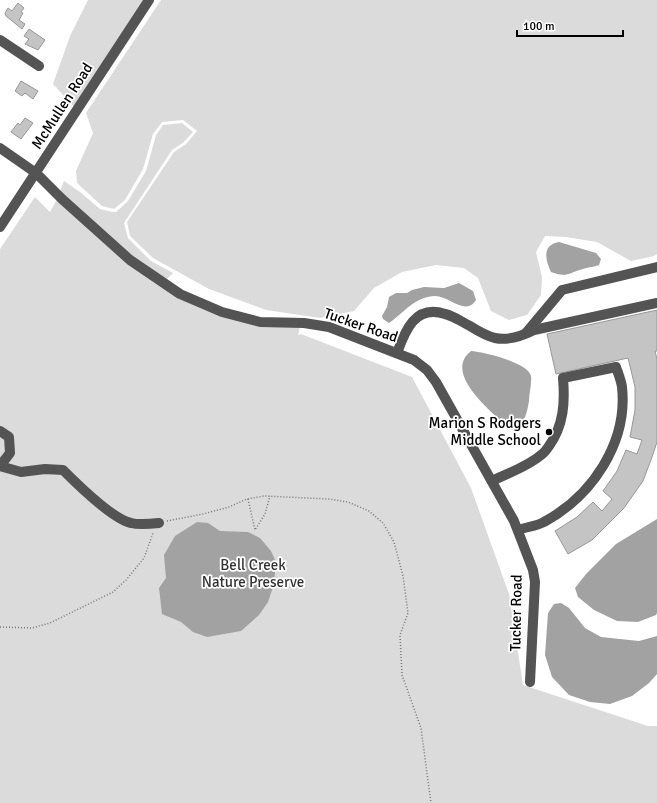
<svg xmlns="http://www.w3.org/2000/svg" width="657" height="803" font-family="Signika,sans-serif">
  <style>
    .green { fill: #dbdbdb }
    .water { fill: #a2a2a2 }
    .building { fill: #c4c4c4; stroke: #989898 }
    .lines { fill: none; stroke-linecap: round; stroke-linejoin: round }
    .path { stroke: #767676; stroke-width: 1.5; stroke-dasharray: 1 2; stroke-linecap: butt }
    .minor { stroke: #545454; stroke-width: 10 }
    .poi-dot { fill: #000; stroke: #fff; stroke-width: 1.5 }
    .labels { text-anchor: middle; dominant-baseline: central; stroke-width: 3.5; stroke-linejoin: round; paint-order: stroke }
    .street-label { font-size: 15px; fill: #000; stroke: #fff }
    .poi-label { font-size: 15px; fill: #000; stroke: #fff; text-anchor: end }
    .park-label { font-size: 15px; fill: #323232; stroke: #fff }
  </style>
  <rect width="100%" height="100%" fill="#fff"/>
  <g class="green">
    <polygon points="88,0 145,0 75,108 53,84 70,36"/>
    <polygon points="161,0 657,0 657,254 654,256 631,261 597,242 566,237 545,236 536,252 542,277 541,295 527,315 509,320 491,311 478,278 464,268 436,265 402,272 374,288 354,311 320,318 266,310 209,289 153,258 130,236 127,222 174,152 186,144 197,131 183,120 162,122 153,134 143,169 125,200 114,209 102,206 77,183 76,171 93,133 86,113"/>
    <polygon points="182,123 193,132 184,142 172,150 124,223 128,238 151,261 173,273 166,280 132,257 60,191 64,181 80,192 100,209 113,212 116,212 128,201 146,171 156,135 163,125"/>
    <polygon points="35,197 50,212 57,199 178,297 300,327 298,335 301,334 412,377 471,488 509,594 523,685 648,726 657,726 657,803 0,803 0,249"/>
  </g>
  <g class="water">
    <path d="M559 242 596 253 601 259 599 265C594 267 589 267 583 269 568 273 567 278 551 272 545 259 542 245 559 242Z"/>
    <path d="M459 283 473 291 476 300C465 317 449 295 434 296 413 298 405 312 389 323L383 319 382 316 387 307 389 297 396 293H407L412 290 424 287 444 288Z"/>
    <path d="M471 351C483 352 528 362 531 376 532 384 529 393 529 401 527 413 525 422 515 430L509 429C493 412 442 374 471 351Z"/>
    <polygon points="657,519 657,613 656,615 638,622 617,621 594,610 578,597 575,588 586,574 616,544"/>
    <polygon points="197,522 208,523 220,531 248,532 260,538 271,551 276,562 274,584 268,602 259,615 241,631 207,637 193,632 181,622 162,614 159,588 166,578 164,555 175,536"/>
    <polygon points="561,603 569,608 585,628 601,637 639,641 657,636 657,674 649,683 632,696 610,704 590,702 569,695 552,677 545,655 548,613 554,604"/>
  </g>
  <g class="building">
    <polygon points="18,3 24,8 21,12 23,13 19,20 25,24 22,29 6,16 5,13 8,8 12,11"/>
    <polygon points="29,29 45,40 38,50 25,44 29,39 24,36"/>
    <polygon points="21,81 38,91 33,99 25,93 22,96 15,91"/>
    <polygon points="25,118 33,123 21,139 11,132 18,123 20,125"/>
    <polygon points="657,310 657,351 655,351 657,359 657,442 652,457 643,481 624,508 592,540 568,554 555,531 577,517 593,502 602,511 612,499 603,491 617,471 626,450 637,454 642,440 630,437 635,410 635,387 628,358 556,374 547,334"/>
  </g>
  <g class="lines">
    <g class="path">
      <polyline points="248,499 255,530 265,514 270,496"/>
      <polyline points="167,521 203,514 229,507 247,499 264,496 329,499 348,502 369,511 383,523 394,542 403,576 408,613 400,635 402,675 421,728 431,803"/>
      <polyline points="0,627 32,628 50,623 113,592 126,580 144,558 153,533"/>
    </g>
    <g class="minor">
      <polyline points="0,40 39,66"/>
      <polyline points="0,148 36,173 62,199 130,260 180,294 222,312 260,322 304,323 329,327 414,360 427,370 436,382 514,521 533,570 535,582 530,682"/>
      <polyline points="0,227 149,0"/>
      <polyline points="526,333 562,290 657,267"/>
      <path d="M397 353C405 331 415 304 445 314 454 316 462 322 470 326 478 331 486 336 495 338 508 341 522 336 534 330L657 303"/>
      <polyline points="0,431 9,437 10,453 0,466"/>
      <path d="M0 466 21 472 45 469 63 470C76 483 113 519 131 523 139 525 150 524 159 523"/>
      <path d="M492 481C508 473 527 467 541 455 544 453 547 449 549 446 564 425 565 402 563 378L616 367C618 373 621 380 622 387 628 443 592 496 544 522 537 526 526 527 518 530"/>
    </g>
  </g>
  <circle class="poi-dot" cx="549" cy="432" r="4"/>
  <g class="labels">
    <g class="street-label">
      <text transform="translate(62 106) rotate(-57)">McMullen Road</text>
      <text transform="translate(361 325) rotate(19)">Tucker Road</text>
      <text transform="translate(516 613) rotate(-89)">Tucker Road</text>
    </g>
    <g class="poi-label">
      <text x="541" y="423">Marion S Rodgers<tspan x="541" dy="17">Middle School</tspan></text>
    </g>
    <g class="park-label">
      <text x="253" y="565">Bell Creek<tspan x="253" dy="17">Nature Preserve</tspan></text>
    </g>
  </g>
  <path d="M517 30v6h106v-6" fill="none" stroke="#000000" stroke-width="2"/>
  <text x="523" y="30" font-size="12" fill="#000000" stroke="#ffffff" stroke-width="3" paint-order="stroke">100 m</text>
</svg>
